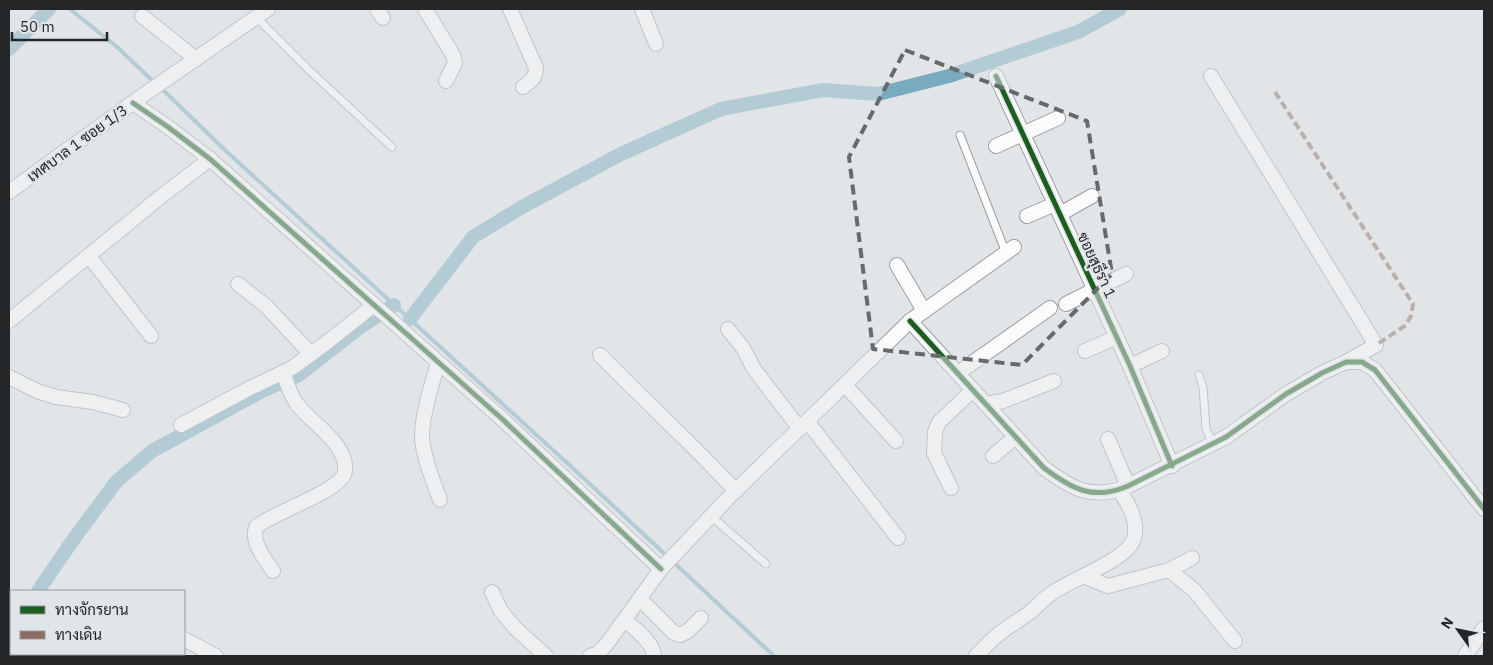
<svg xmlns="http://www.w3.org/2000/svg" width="1493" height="665" font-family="'IBM Plex Sans',Sarabun,sans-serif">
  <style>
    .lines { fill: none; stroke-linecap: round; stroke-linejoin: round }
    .stream { stroke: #7aaabe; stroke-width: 4 }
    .canal { stroke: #7aaabe; stroke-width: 14 }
    .lane-casing { stroke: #9c9ea0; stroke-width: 9 }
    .street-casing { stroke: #9c9ea0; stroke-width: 16 }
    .lane { stroke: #fbfbfb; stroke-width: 7 }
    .street { stroke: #fbfbfb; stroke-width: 14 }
    .quiet { stroke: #8d6e63; stroke-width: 4; stroke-dasharray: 8 4; stroke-linecap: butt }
    .cycleway-casing { stroke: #e1e5e8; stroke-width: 8 }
    .cycleway { stroke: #1b5e20; stroke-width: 5 }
    .marked { fill: none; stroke: #67696a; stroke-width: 4; stroke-dasharray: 10 6; stroke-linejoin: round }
    .labels { text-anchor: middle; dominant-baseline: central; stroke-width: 5; stroke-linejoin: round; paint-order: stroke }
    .street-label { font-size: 15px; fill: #252627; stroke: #e1e5e8 }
  </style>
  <rect width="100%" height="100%" fill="#e2e5e7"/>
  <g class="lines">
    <g class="stream">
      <polyline points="70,9 117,47 154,82"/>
      <polyline points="160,87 226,151 577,472 774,656"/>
    </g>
    <g class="canal">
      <polyline points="9,49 49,9"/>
      <polyline points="410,319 473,237 522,207 621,154 721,109 823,90 878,94 949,76 1078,32 1120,9"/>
      <polyline points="38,591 73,540 116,482 152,451 262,391 299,375 359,328 394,305"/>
      <polyline points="9,635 11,632"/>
    </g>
    <g class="lane-casing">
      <g id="lane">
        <polyline points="256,17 310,71 392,147"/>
        <polyline points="960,135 1006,253"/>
        <polyline points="1199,375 1203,387 1206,429 1213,444"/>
        <polyline points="711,516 766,564"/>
      </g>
    </g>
    <g class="street-casing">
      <g id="street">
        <polyline points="377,9 383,18"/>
        <polyline points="425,9 453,55 455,63 446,81"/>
        <path d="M510 9 536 68C536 78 530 82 523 87"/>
        <polyline points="642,9 656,44"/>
        <polyline points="142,16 196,59"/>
        <polyline points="996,76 1130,366 1172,466"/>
        <polyline points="1211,76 1376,345 1346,362"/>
        <polyline points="133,103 168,127 210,159 501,418 661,569"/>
        <polyline points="996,146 1058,118"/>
        <polyline points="9,192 142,96 268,9"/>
        <polyline points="1060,214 1092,196"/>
        <polyline points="1027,216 1055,204"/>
        <polyline points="89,256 151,336"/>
        <polyline points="897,265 924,311"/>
        <polyline points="238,284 266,306 311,354"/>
        <polyline points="1066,304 1126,274"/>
        <polyline points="9,321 159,198 210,159"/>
        <path d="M910 321 1044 468C1072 489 1093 501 1128 486L1226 437 1286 394 1322 373 1346 362H1362L1375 370 1484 509"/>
        <polyline points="728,329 743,348 754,369 800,429"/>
        <polyline points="1085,351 1117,337"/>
        <path d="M600 355C645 401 692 444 736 491"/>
        <path d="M438 363C432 383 422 415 422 436 422 454 434 483 440 500"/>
        <polyline points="1130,366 1162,351"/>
        <polyline points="958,373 1050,308"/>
        <polyline points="9,377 37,391 56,397 93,402 123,410"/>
        <polyline points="845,385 896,441"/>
        <polyline points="986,404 1003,401 1054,381"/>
        <polyline points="807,421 898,538"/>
        <polyline points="181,425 248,389 292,368 326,343 374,305"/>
        <polyline points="1108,439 1128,486"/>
        <polyline points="993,456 1015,437"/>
        <polyline points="951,488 934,453 935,432 939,422 973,390"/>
        <polyline points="1169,570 1192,558"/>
        <path d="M273 571C265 559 251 543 256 527 273 512 343 491 345 471 348 444 311 423 297 404 290 395 287 383 283 372"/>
        <polyline points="1083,576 1108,586 1169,570 1194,590 1235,641"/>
        <polyline points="492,592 501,611 515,628 546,656"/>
        <polyline points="640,599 674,633 680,635 688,631 701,618"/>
        <path d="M625 620C634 628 654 643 654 656"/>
        <polyline points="184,639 216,656"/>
        <polyline points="590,656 598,653 606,645 661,569 731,495 910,321 1014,247"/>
        <path d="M976 656C981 651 986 645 992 640 1003 629 1017 622 1029 613 1037 607 1044 598 1052 593 1071 580 1122 561 1132 543 1141 526 1129 504 1119 490"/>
        <polyline points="1465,656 1484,628"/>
      </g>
    </g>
    <use href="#lane" class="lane"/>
    <use href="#street" class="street"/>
    <polyline class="quiet" points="1275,92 1413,304 1411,316 1406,325 1376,345"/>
    <g class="cycleway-casing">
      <g id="cycleway">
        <polyline points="996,76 1130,366 1172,466"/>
        <polyline points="133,103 168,127 210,159 501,418 661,569"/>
        <path d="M910 321 1044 468C1072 489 1093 501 1128 486L1226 437 1286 394 1322 373 1346 362H1362L1375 370 1484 509"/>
      </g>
    </g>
    <use href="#cycleway" class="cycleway"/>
  </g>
  <path d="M0 0H1493V665H0ZM905 50 1087 121 1112 274 1022 365 873 349 849 157Z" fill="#e2e5e7" fill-opacity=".55" fill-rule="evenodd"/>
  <path class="marked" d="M905 50 1087 121 1112 274 1022 365 873 349 849 157Z"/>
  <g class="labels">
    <g class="street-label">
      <text transform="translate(77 143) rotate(-36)">เทศบาล 1 ซอย 1/3</text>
      <text transform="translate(1097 265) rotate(65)">ซอยสุธีรา 1</text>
    </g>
  </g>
  <rect width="1493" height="665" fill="none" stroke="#252627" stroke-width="20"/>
  <rect x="10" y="590" width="175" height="65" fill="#e1e5e8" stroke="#96999b"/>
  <rect x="20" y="606" width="25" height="8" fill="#1b5e20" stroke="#96999b"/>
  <text x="55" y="615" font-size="15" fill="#252627">ทางจักรยาน</text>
  <rect x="20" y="631" width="25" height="8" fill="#8d6e63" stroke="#96999b"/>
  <text x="55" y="640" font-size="15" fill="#252627">ทางเดิน</text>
  <g transform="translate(1458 630) rotate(303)" stroke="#e1e5e8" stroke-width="4" paint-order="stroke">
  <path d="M0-4L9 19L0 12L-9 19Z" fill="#252627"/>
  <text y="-8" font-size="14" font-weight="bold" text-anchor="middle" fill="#252627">N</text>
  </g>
  <path d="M12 32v8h95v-8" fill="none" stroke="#252627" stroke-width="2.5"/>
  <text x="20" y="32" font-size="15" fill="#252627" stroke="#e1e5e8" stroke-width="4" paint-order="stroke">50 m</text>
</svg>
